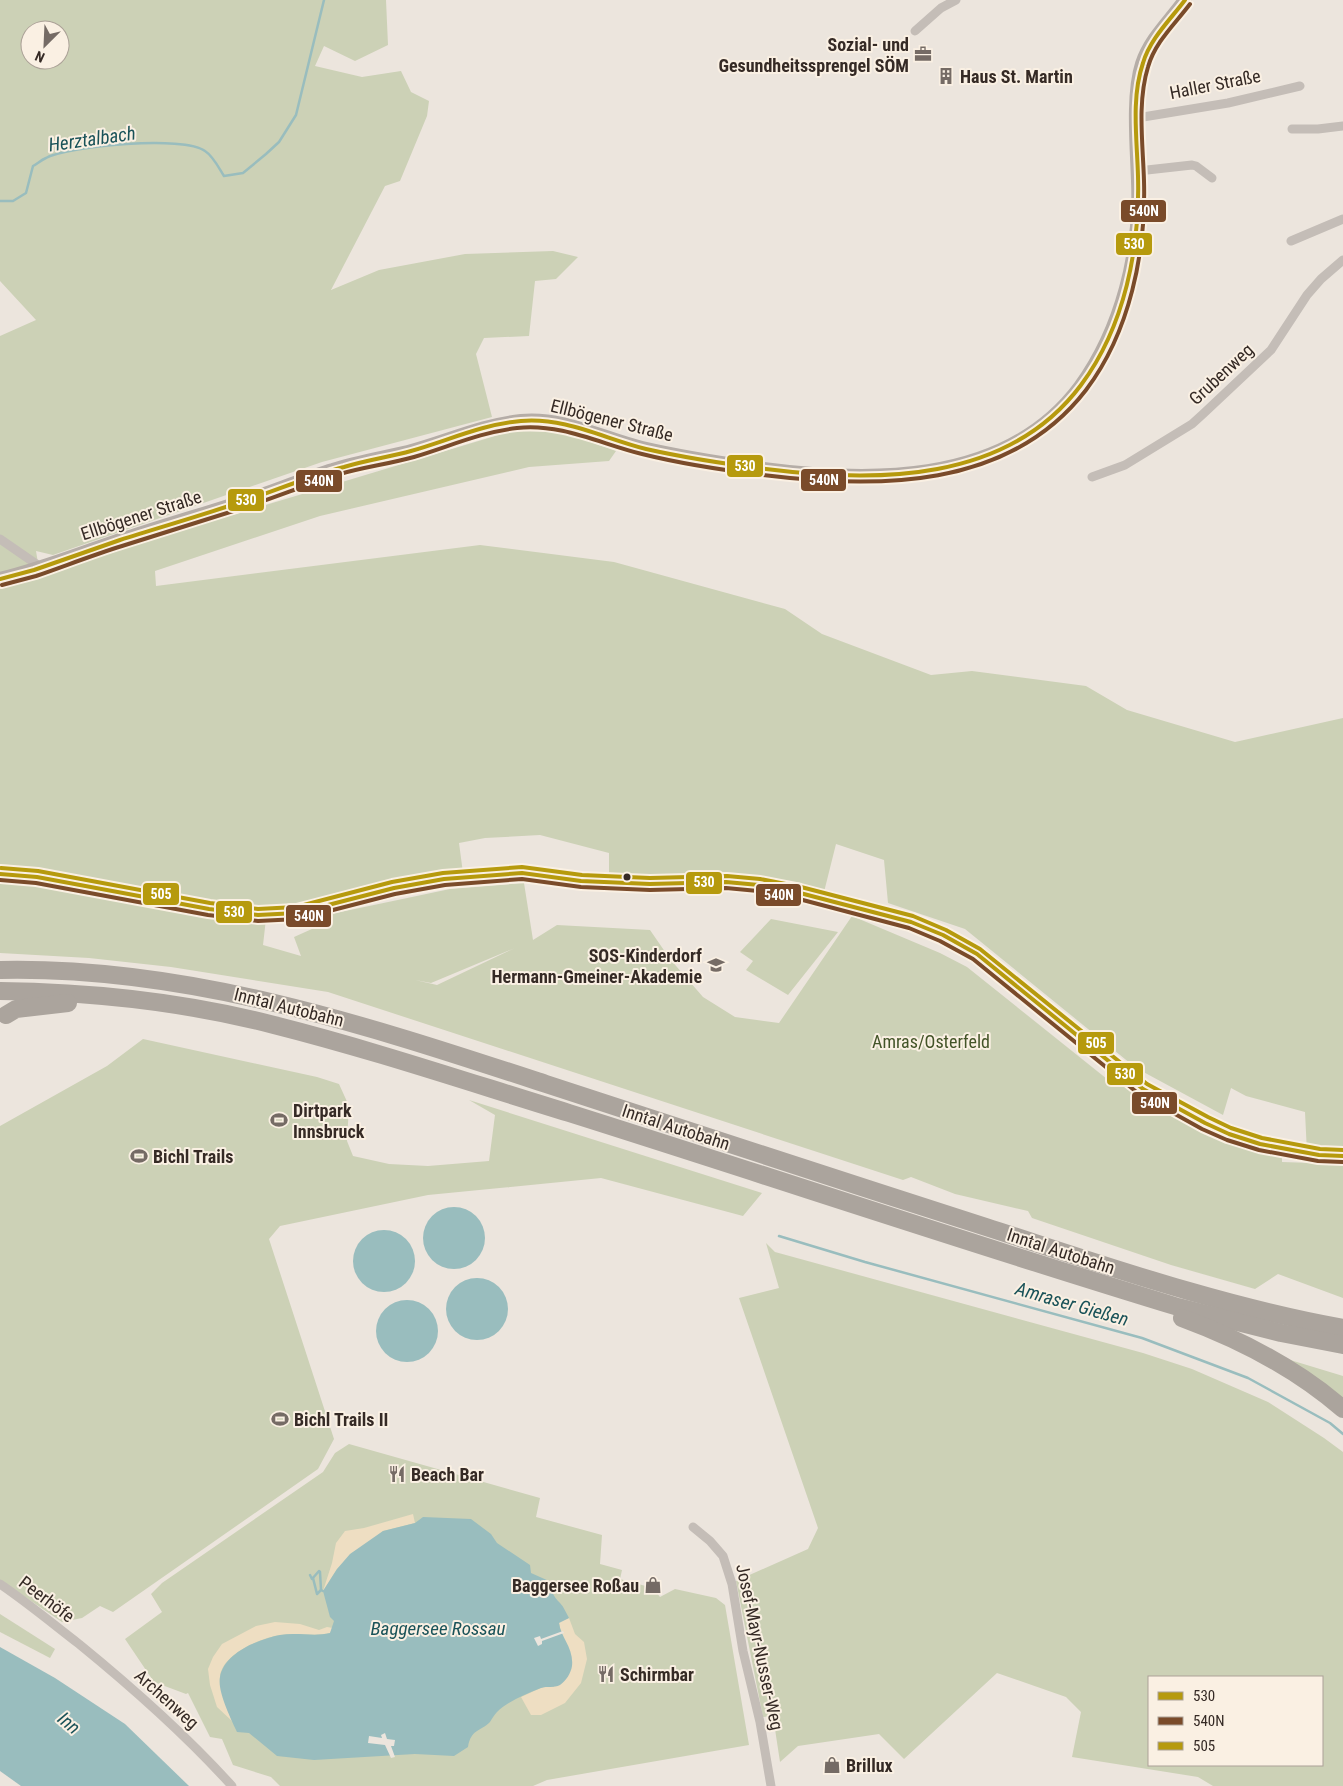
<svg xmlns="http://www.w3.org/2000/svg" width="1343" height="1786" font-family="'Roboto Condensed',sans-serif">
  <style>
    .green { fill: #ccd1b6; fill-rule: evenodd }
    .sand { fill: #eedec2 }
    .water { fill: #99bdbe }
    .pier { fill: #ece5dd }
    .lines { fill: none; stroke-linecap: round; stroke-linejoin: round }
    .stream { stroke: #99bdbe; stroke-width: 2.5 }
    .minor { stroke: #c4bdb7; stroke-width: 9 }
    .secondary { stroke: #b5ada7; stroke-width: 14 }
    .motorway { stroke: #aba49d; stroke-width: 18 }
    .bus-1-casing { stroke: #faf0e3; stroke-width: 8 }
    .bus-2-casing { stroke: #faf0e3; stroke-width: 8 }
    .bus-3-casing { stroke: #faf0e3; stroke-width: 8 }
    .bus-1 { stroke: #b69a0d; stroke-width: 4 }
    .bus-2 { stroke: #7a4b2a; stroke-width: 4 }
    .bus-3 { stroke: #b69a0d; stroke-width: 4 }
    .bus-dot { fill: #352a25; stroke: #faf0e3; stroke-width: 2 }
    .labels { text-anchor: middle; dominant-baseline: central; stroke-width: 4; stroke-linejoin: round; paint-order: stroke }
    .poi-label { font-size: 18px; font-weight: bold; fill: #352a25; stroke: #faf0e3; text-anchor: start }
    .street-label { font-size: 18px; fill: #352a25; stroke: #faf0e3 }
    .park-label { font-size: 18px; fill: #435428; stroke: #faf0e3 }
    .water-label { font-size: 19px; font-style: italic; fill: #195258; stroke: #faf0e3 }
    .line-badge { stroke: #faf0e3; stroke-width: 2 }
    .badge-label { font-size: 14px; text-anchor: middle; font-weight: bold; fill: #fff }
  </style>
  <rect width="100%" height="100%" fill="#ece5dd"/>
  <g class="green">
    <path d="M0 0H386L388 45 355 61 324 46 315 66 362 77 401 71 411 92 429 101 427 116 400 181 385 186 331 290 379 270 465 254 553 251 578 257 556 279 535 281 529 336 484 338 476 354 492 417 322 462 53 555 36 551 40 575 92 557 512 431 562 432 616 451 609 461 529 467 320 516 155 571 156 586 480 545 614 562 785 609 822 634 931 675 972 671 1086 686 1127 710 1235 742 1343 718V1154L1307 1153 1305 1112 1246 1096 1231 1088 1223 1115 1136 1068 965 929 888 903 884 860 836 844 824 892 654 878 636 875H609V853L540 835 485 838 459 843 463 873 291 907 267 910 263 945 301 956 294 937 332 920 331 914 450 889 524 883 533 940 557 925 650 930 670 959 703 997 735 1017 779 1023 852 916 940 953 967 967 1117 1087 1118 1080 1213 1135 1282 1157V1162L1343 1164V1298L1278 1274 1255 1289 1171 1265 1032 1218 1028 1211 955 1194 911 1177 903 1180 328 992 171 967 89 958 0 953V336L36 320 0 281ZM30 30H60V60H30ZM515 948 437 985 415 980 431 983Z"/>
    <polygon points="771,919 838,932 788,995 746,970 753,961 740,952"/>
    <polygon points="143,1039 317,1077 339,1084 349,1106 347,1141 353,1156 389,1164 428,1166 489,1161 495,1115 469,1100 762,1193 743,1216 601,1178 428,1195 280,1226 269,1239 334,1439 318,1469 113,1612 100,1606 82,1618 62,1622 0,1580 0,1126 107,1066"/>
    <path d="M766 1243 775 1252 1143 1353 1192 1369 1268 1402 1324 1438 1343 1452V1786H1213L1198 1777 1072 1757 1081 1712 1066 1697 997 1673 904 1759 879 1734 798 1746 780 1762 773 1716 763 1717 736 1581 808 1549 818 1528 739 1298 779 1288ZM1149 1677H1322V1765H1149Z"/>
    <polygon points="1287,1359 1343,1376 1343,1399"/>
    <polygon points="349,1444 540,1498 536,1517 602,1535 600,1564 622,1570 620,1579 653,1588 660,1597 675,1589 716,1598 725,1605 749,1745 547,1780 533,1786 280,1786 271,1777 233,1765 222,1739 210,1737 188,1693 186,1694 154,1682 125,1639 162,1612 151,1594 162,1583 323,1472 335,1453"/>
    <polygon points="0,1614 55,1649 50,1658 0,1632"/>
  </g>
  <g class="sand">
    <polygon points="413,1514 415,1523 383,1531 337,1569 323,1591 332,1563 336,1543 345,1531 364,1528"/>
    <polygon points="569,1618 575,1634 584,1642 587,1659 581,1683 565,1703 541,1715 531,1715 521,1697 543,1687 554,1687 561,1634 559,1622"/>
    <path d="M275 1622 300 1624 319 1630 327 1627 333 1628 330 1633C314 1637 297 1632 280 1635 260 1638 218 1656 220 1680 221 1694 227 1708 232 1721L217 1707 210 1685 208 1669 213 1657 222 1644 256 1626Z"/>
  </g>
  <g class="water">
    <circle cx="454" cy="1238" r="31"/>
    <circle cx="384" cy="1261" r="31"/>
    <circle cx="477" cy="1309" r="31"/>
    <circle cx="407" cy="1331" r="31"/>
    <path d="M423 1517 471 1519 491 1534 497 1543 530 1565 531 1573 549 1581C551 1591 553 1596 560 1603 564 1607 566 1613 569 1618L559 1623C561 1638 574 1648 572 1666 571 1673 566 1681 560 1685 554 1688 547 1686 541 1688 526 1694 508 1701 497 1712 494 1715 492 1719 490 1722 480 1732 471 1729 468 1747L454 1756 415 1754 314 1760 277 1756 249 1733 237 1732C231 1719 217 1691 220 1677 224 1653 259 1639 280 1635 297 1632 314 1637 330 1633L334 1621 330 1617 323 1591 337 1569 350 1554 383 1531 415 1523Z"/>
    <polygon points="0,1647 55,1678 125,1724 189,1786 21,1786 0,1771"/>
  </g>
  <g class="pier">
    <polygon points="563,1631 564,1633 542,1641 542,1644 538,1646 534,1638 540,1636 541,1639"/>
    <polygon points="385,1733 387,1739 395,1740 394,1746 391,1746 395,1757 391,1758 385,1745 368,1743 369,1736 382,1738 381,1735"/>
  </g>
  <g class="lines">
    <g class="stream">
      <path d="M0 201H13L26 193 33 166C37 164 41 160 46 158 69 146 184 135 205 151 213 156 219 168 224 176L243 173 266 154 279 142 296 115 324 0"/>
      <polyline points="779,1236 865,1262 1142,1338 1248,1378 1330,1423 1343,1434"/>
      <polyline points="310,1575 312,1579 319,1571 320,1572 321,1590 323,1591"/>
      <polyline points="313,1578 317,1594 321,1590"/>
    </g>
    <g class="minor">
      <polyline points="915,31 941,8 956,0"/>
      <polyline points="1137,118 1228,103 1300,86"/>
      <polyline points="1292,129 1318,129 1343,126"/>
      <polyline points="1138,171 1192,165 1196,166 1212,178"/>
      <polyline points="1291,241 1343,219"/>
      <polyline points="1092,477 1125,465 1192,424 1203,414 1271,350 1307,295 1321,279 1343,260"/>
      <polyline points="0,539 42,568"/>
      <polyline points="693,1527 710,1541 723,1556 732,1584 743,1651 760,1722 771,1786"/>
      <path d="M0 1584C28 1603 53 1624 79 1644 133 1688 185 1734 232 1786"/>
    </g>
    <g class="secondary">
      <path d="M0 579C46 568 88 550 133 536 175 522 218 510 259 496 284 488 308 477 333 470 357 462 383 458 408 452 446 442 482 425 521 421 564 417 601 438 642 448 677 456 713 462 749 467 861 483 1004 489 1080 387 1122 329 1141 252 1138 181 1137 148 1132 95 1142 64 1150 39 1170 21 1185 0"/>
      <polyline points="0,874 37,877 209,909 258,915 297,913 394,888 444,879 522,873 581,881 650,884 726,882 759,885 800,893 911,922 943,935 977,954 1143,1089 1174,1107 1205,1123 1229,1134 1260,1144 1287,1150 1319,1155 1343,1156"/>
    </g>
    <g class="motorway">
      <path d="M0 970C189 966 369 1026 546 1084 692 1132 839 1180 986 1227 1104 1265 1221 1306 1343 1328"/>
      <path d="M0 991C92 992 185 1002 274 1025 373 1050 471 1083 569 1113 772 1177 974 1245 1178 1307L1281 1333 1343 1345"/>
      <polyline points="6,1015 16,1009 68,1003"/>
      <path d="M1182 1318C1239 1339 1297 1369 1343 1409"/>
    </g>
    <g class="bus-1-casing">
      <g id="bus-1">
        <path d="M0 579 34 570C63 560 91 550 120 540 161 527 203 515 244 501 277 490 310 476 344 467 366 460 389 457 411 451 447 441 483 424 521 421 565 417 605 439 646 449 686 458 726 464 766 469 876 483 1008 483 1081 385 1125 326 1140 248 1138 176 1137 139 1131 98 1143 63 1150 39 1170 20 1185 0"/>
        <polyline points="0,874 37,877 209,909 258,915 297,913 394,888 444,879 522,873 581,881 650,884 726,882 759,885 800,893 911,922 943,935 977,954 1143,1089 1205,1123 1229,1134 1260,1144 1319,1155 1343,1156"/>
      </g>
    </g>
    <g class="bus-2-casing">
      <g id="bus-2">
        <path d="M2 585 36 576C65 566 93 555 122 546 163 533 205 520 246 507 277 497 308 484 340 474 364 467 389 464 414 457 448 447 481 432 517 428 561 423 601 444 642 454 682 464 722 470 763 475 876 489 1009 490 1086 390 1130 332 1146 252 1144 181 1143 144 1137 103 1148 67 1155 42 1175 24 1190 4"/>
        <polyline points="0,880 36,883 208,915 258,921 298,919 395,894 445,885 522,879 581,887 650,890 726,888 758,891 799,899 909,928 940,941 973,959 1139,1094 1202,1129 1227,1140 1259,1150 1318,1161 1343,1162"/>
      </g>
    </g>
    <g class="bus-3-casing">
      <polyline id="bus-3" points="1,868 38,871 210,903 258,909 296,907 392,882 443,873 522,867 582,875 650,878 727,876 760,879 801,887 913,916 946,930 980,949 1147,1084 1208,1117 1231,1128 1262,1138 1320,1149 1343,1150"/>
    </g>
    <use href="#bus-1" class="bus-1"/>
    <use href="#bus-2" class="bus-2"/>
    <use href="#bus-3" class="bus-3"/>
  </g>
  <defs>
    <g id="office-bare" transform="scale(1.35)"><path d="M-6-3h4V-5.5h4V-3h4V5H-6ZM-1-4.5V-3h2v-1.5ZM-6 0V1H6V0Z" fill="#756b65" stroke="#faf0e3" stroke-width="2.5" paint-order="stroke"/></g>
    <g id="building-bare" transform="scale(1.35)"><path d="M-4-6H4V6H1V3H-1V6H-4ZM-2.5-4.3h1.7v1.8h-1.7ZM.8-4.3h1.7v1.8H.8ZM-2.5-1h1.7V.8h-1.7ZM.8-1h1.7V.8H.8Z" fill="#756b65" stroke="#faf0e3" stroke-width="2.5" paint-order="stroke"/></g>
    <g id="school-bare" transform="scale(1.35)"><path d="M0-5L7-2L0 1L-7-2ZM-4 1L0 2.5L4 1V4Q0 6-4 4Z" fill="#756b65" stroke="#faf0e3" stroke-width="2.5" paint-order="stroke"/></g>
    <g id="stadium-bare" transform="scale(1.35)"><path d="M0-5a6.5 5 0 1 0 0 10a6.5 5 0 1 0 0-10ZM-3.5-1.8h7v3.6h-7Z" fill="#756b65" stroke="#faf0e3" stroke-width="2.5" paint-order="stroke"/></g>
    <g id="restaurant-bare" transform="scale(1.35)"><path d="M-5-6h1v4h1v-4h1v4h1v-4h1v5L-1.5 .5V6h-2V.5L-5-1ZM5-6V6H3V1.5H1.5Q1.5-4 5-6Z" fill="#756b65" stroke="#faf0e3" stroke-width="2.5" paint-order="stroke"/></g>
    <g id="shop-bare" transform="scale(1.35)"><path d="M-5-2.5h2.3a2.7 3.5 0 0 1 5.4 0H5L5.5 6h-11ZM-1.5-2.5h3a1.5 2.3 0 0 0-3 0Z" fill="#756b65" stroke="#faf0e3" stroke-width="2.5" paint-order="stroke"/></g>
  </defs>
  <g fill-rule="evenodd">
    <use href="#office-bare" x="923" y="54"/>
    <use href="#building-bare" x="946" y="76"/>
    <use href="#school-bare" x="716" y="965"/>
    <use href="#stadium-bare" x="279" y="1120"/>
    <use href="#stadium-bare" x="139" y="1156"/>
    <use href="#stadium-bare" x="280" y="1419"/>
    <use href="#restaurant-bare" x="397" y="1474"/>
    <use href="#shop-bare" x="653" y="1585"/>
    <use href="#restaurant-bare" x="606" y="1674"/>
    <use href="#shop-bare" x="832" y="1765"/>
  </g>
  <circle class="bus-dot" cx="627" cy="877" r="4.5"/>
  <g class="labels">
    <g class="poi-label">
      <text x="909" y="44" text-anchor="end">Sozial- und<tspan x="909" dy="21">Gesundheitssprengel SÖM</tspan></text>
      <text x="960" y="76">Haus St. Martin</text>
      <text x="702" y="955" text-anchor="end">SOS-Kinderdorf<tspan x="702" dy="21">Hermann-Gmeiner-Akademie</tspan></text>
      <text x="293" y="1110">Dirtpark<tspan x="293" dy="21">Innsbruck</tspan></text>
      <text x="153" y="1156">Bichl Trails</text>
      <text x="294" y="1419">Bichl Trails II</text>
      <text x="411" y="1474">Beach Bar</text>
      <text x="639" y="1585" text-anchor="end">Baggersee Roßau</text>
      <text x="620" y="1674">Schirmbar</text>
      <text x="846" y="1765">Brillux</text>
    </g>
    <g class="street-label">
      <text transform="translate(1215 84) rotate(-11)">Haller Straße</text>
      <text transform="translate(1221 374) rotate(-43)">Grubenweg</text>
      <text transform="translate(612 420) rotate(14)">Ellbögener Straße</text>
      <text transform="translate(141 515) rotate(-18)">Ellbögener Straße</text>
      <text transform="translate(289 1007) rotate(14)">Inntal Autobahn</text>
      <text transform="translate(676 1127) rotate(18)">Inntal Autobahn</text>
      <text transform="translate(1061 1251) rotate(18)">Inntal Autobahn</text>
      <text transform="translate(47 1599) rotate(37)">Peerhöfe</text>
      <text transform="translate(760 1647) rotate(78)">Josef-Mayr-Nusser-Weg</text>
      <text transform="translate(167 1699) rotate(42)">Archenweg</text>
    </g>
    <g class="park-label">
      <text x="931" y="1041">Amras/Osterfeld</text>
    </g>
    <g class="water-label">
      <text transform="translate(92 139) rotate(-8)">Herztalbach</text>
      <text transform="translate(1072 1304) rotate(16)">Amraser Gießen</text>
      <text x="438" y="1628">Baggersee Rossau</text>
      <text transform="translate(69 1723) rotate(40)">Inn</text>
    </g>
  </g>
  <g class="line-badge">
    <rect x="1120" y="199" width="47" height="24" rx="5" fill="#7a4b2a"/>
    <rect x="1115" y="232" width="38" height="24" rx="5" fill="#b69a0d"/>
    <rect x="726" y="454" width="38" height="24" rx="5" fill="#b69a0d"/>
    <rect x="800" y="468" width="47" height="24" rx="5" fill="#7a4b2a"/>
    <rect x="295" y="469" width="48" height="24" rx="5" fill="#7a4b2a"/>
    <rect x="227" y="488" width="38" height="24" rx="5" fill="#b69a0d"/>
    <rect x="685" y="871" width="38" height="24" rx="5" fill="#b69a0d"/>
    <rect x="142" y="882" width="38" height="24" rx="5" fill="#b69a0d"/>
    <rect x="755" y="883" width="47" height="24" rx="5" fill="#7a4b2a"/>
    <rect x="215" y="900" width="38" height="24" rx="5" fill="#b69a0d"/>
    <rect x="285" y="904" width="47" height="24" rx="5" fill="#7a4b2a"/>
    <rect x="1077" y="1031" width="38" height="24" rx="5" fill="#b69a0d"/>
    <rect x="1106" y="1062" width="38" height="24" rx="5" fill="#b69a0d"/>
    <rect x="1131" y="1091" width="47" height="24" rx="5" fill="#7a4b2a"/>
  </g>
  <g class="badge-label">
    <text x="1144" y="216">540N</text>
    <text x="1134" y="249">530</text>
    <text x="745" y="471">530</text>
    <text x="824" y="485">540N</text>
    <text x="319" y="486">540N</text>
    <text x="246" y="505">530</text>
    <text x="704" y="887">530</text>
    <text x="161" y="899">505</text>
    <text x="779" y="900">540N</text>
    <text x="234" y="917">530</text>
    <text x="309" y="921">540N</text>
    <text x="1096" y="1048">505</text>
    <text x="1125" y="1079">530</text>
    <text x="1155" y="1108">540N</text>
  </g>
  <rect x="1148" y="1676" width="175" height="90" fill="#faf0e3" stroke="#aba197"/>
  <rect x="1158" y="1692" width="25" height="8" fill="#b69a0d" stroke="#aba197"/>
  <text x="1193" y="1701" font-size="15" fill="#352a25">530</text>
  <rect x="1158" y="1717" width="25" height="8" fill="#7a4b2a" stroke="#aba197"/>
  <text x="1193" y="1726" font-size="15" fill="#352a25">540N</text>
  <rect x="1158" y="1742" width="25" height="8" fill="#b69a0d" stroke="#aba197"/>
  <text x="1193" y="1751" font-size="15" fill="#352a25">505</text>
  <g transform="translate(45 45) rotate(204)"><circle r="24" fill="#faf0e3" stroke="#aba197"/>
  <path d="M0-4L9 19L0 12L-9 19Z" fill="#756b65"/>
  <text y="-8" font-size="14" font-weight="bold" text-anchor="middle" fill="#352a25">N</text>
  </g>
</svg>
